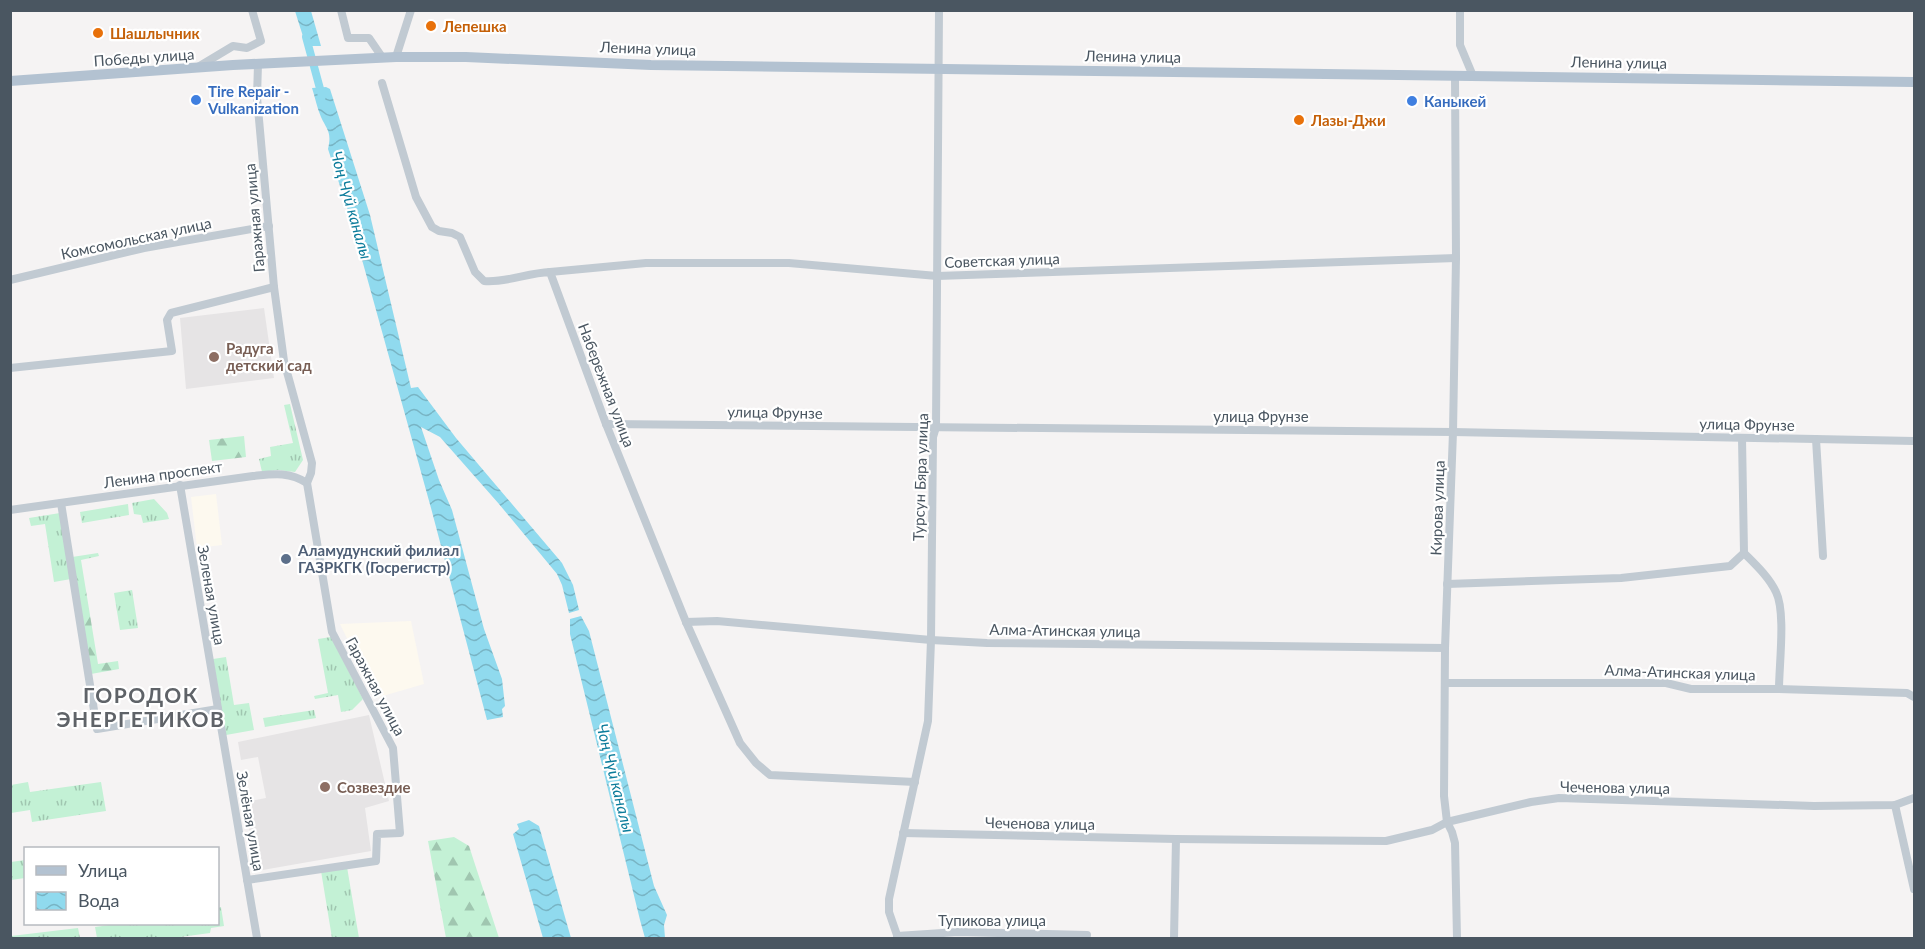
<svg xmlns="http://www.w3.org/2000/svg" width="1925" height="949" font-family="Lato,sans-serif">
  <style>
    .commercial { fill: #fdf9ef }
    .education { fill: #e6e4e5 }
    .grass { fill: url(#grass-tufts) }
    .forest { fill: url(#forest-firs) }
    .water { fill: url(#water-waves) }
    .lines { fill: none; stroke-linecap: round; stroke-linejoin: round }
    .canal { stroke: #90daee; stroke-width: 8 }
    .minor { stroke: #c1cad2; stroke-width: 8 }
    .major { stroke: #b3c2d1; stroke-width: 10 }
    .food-dot { fill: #e8710a; stroke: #fff; stroke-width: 2 }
    .shop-dot { fill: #3f7fe0; stroke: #fff; stroke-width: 2 }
    .education-dot { fill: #8d6e63; stroke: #fff; stroke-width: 2 }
    .service-dot { fill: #5c6f8a; stroke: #fff; stroke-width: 2 }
    .labels { text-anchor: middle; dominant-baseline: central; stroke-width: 4.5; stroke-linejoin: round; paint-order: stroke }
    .food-label { font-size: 15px; font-weight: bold; fill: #c56008; stroke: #fff; text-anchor: start }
    .street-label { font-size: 15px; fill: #4a5661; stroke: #fff }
    .shop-label { font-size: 15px; font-weight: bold; fill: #366cbe; stroke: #fff; text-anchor: start }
    .education-label { font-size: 15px; font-weight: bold; fill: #785e54; stroke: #fff; text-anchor: start }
    .service-label { font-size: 15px; font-weight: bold; fill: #4e5e75; stroke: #fff; text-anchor: start }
    .water-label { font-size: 16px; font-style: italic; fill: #0c7c9b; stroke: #fff }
    .district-label { font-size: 21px; font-weight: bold; letter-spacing: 1.5px; fill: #5f6368; stroke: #fff }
  </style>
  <defs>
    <pattern id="grass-tufts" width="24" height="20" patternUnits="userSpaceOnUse" patternTransform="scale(1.5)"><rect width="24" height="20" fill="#c3f1d5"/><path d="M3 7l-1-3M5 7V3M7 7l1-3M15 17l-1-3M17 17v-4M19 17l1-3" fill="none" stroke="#a0c6b0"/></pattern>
    <pattern id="forest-firs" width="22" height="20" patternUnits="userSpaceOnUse" patternTransform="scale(1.5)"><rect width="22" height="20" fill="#c3f1d5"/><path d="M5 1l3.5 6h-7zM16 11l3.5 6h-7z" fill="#a0c6b0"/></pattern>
    <pattern id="water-waves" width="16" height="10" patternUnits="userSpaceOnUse" patternTransform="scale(1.5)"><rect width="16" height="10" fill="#90daee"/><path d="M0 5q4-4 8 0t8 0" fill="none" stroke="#78b4c4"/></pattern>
  </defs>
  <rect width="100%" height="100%" fill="#f5f3f3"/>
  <g class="commercial">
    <polygon points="216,494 222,545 197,548 191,497"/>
    <polygon points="411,621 424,684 376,698 340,624"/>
  </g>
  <g class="education">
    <polygon points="264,308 274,378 186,389 180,318"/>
    <polygon points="369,715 389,801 365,808 371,851 257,871 244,802 266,798 258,757 241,760 238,742"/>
  </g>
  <g class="grass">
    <polygon points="290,404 303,460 295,472 278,470 262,472 259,459 271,456 270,447 293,443 284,405"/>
    <polygon points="154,499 167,513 169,519 143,523 141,515 134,514 132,503"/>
    <polygon points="128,504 129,515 82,523 80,512"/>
    <polygon points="60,513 71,579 54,582 45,524 31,526 29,518"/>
    <polygon points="132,590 138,628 120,630 114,593"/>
    <polygon points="331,637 363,699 352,710 341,712 338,695 315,699 314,696 328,693 318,639"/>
    <polygon points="226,657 234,705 249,703 254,730 226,735 213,659"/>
    <polygon points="314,710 316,718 265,727 263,718"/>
    <polygon points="28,782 30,792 101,782 106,811 32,822 30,810 11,813 11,785"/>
    <polygon points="25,860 25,878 11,880 11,862"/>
    <polygon points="347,867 359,938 332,938 321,871"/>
    <polygon points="221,907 224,926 211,928 210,933 173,938 97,938 95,927 117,924 218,924 218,908"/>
    <polygon points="78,928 80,938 11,938 11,936"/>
  </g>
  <g class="forest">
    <polygon points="244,436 246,457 212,461 209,440"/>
    <polygon points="98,553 99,556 81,560 98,664 118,661 119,669 91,674 72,557"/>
    <polygon points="454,837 469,846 499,938 446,938 428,841"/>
  </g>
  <g class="water">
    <polygon points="295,11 311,11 321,46 306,46"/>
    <path d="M326 87 330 89 370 215 411 388 418 387 456 438 562 563 573 585 579 610 569 613 562 585 557 574 499 504 440 437 421 427 439 480 452 510 484 629 502 679 505 706 502 709 503 717 487 720 431 508 351 220 328 149C332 132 327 130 321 117 317 108 315 97 312 88Z"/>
    <polygon points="581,616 589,631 654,886 667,915 664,925 665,938 645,938 640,920 570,634 570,619"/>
    <polygon points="529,820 539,826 571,938 543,938 513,834 519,829 517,824"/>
  </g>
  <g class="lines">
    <polyline class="canal" points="306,37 322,96"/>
    <g class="minor">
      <polyline points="341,10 348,38 369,38 382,57"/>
      <polyline points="1460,10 1460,45 1473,76"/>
      <polyline points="396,57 411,10"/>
      <polyline points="198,67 233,46 247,48 261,41 252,10"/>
      <polyline points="1455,76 1456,258 1453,432 1445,648 1444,796 1447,822 1452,832 1455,843 1457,938"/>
      <path d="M382 83 416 197 432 227 439 231 452 233 460 237 475 272 484 281C506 283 527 273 550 272L606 424 686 622 740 743 756 763 770 775 915 782"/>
      <polyline points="550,272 646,263 789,263 937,276 1456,258"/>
      <polyline points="10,280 144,248 269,226"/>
      <polyline points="10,368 172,351 167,320 171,313 274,287"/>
      <polyline points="606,424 1453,432 1914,441"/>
      <path d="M1742 438 1744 553C1756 565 1769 577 1776 592 1786 612 1779 665 1779 689"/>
      <polyline points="1816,439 1823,556"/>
      <polyline points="180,485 257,938"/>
      <polyline points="61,503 97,729 218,709"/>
      <path d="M10 510 253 476C272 474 289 471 307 483L311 473 312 463 284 361 274 287 257 97 258 64"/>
      <polyline points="1447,584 1621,578 1730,566 1744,553"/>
      <polyline points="686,622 717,621 931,640 987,643 1445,648"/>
      <polyline points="1445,683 1666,683 1691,689 1779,689 1907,693 1914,697"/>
      <polyline points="1895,805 1914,889"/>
      <polyline points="903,833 1176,839 1386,841 1432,830 1447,822 1531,802 1559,798 1814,806 1895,805 1914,798"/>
      <polyline points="247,880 376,861 377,834 400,833 393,748 332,632 307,483"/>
      <polyline points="897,936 958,932 1087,935"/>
      <polyline points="898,938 889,912 889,899 928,721 931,640 933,437 936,427 939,10"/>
      <polyline points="1174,938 1176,839"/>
    </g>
    <polyline class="major" points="10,81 233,65 396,57 466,57 651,65 1914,82"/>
  </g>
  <g class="food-dot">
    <circle cx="431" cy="26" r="6"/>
    <circle cx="98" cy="33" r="6"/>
    <circle cx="1299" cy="120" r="6"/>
  </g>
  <g class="shop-dot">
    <circle cx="196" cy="100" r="6"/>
    <circle cx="1412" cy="101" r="6"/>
  </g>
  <g class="education-dot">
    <circle cx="214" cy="357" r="6"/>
    <circle cx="325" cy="787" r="6"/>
  </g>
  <circle class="service-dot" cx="286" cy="559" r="6"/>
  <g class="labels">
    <g class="food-label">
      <text x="443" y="26">Лепешка</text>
      <text x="110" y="33">Шашлычник</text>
      <text x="1311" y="120">Лазы-Джи</text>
    </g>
    <g class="street-label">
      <text transform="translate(648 48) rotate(2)">Ленина улица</text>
      <text transform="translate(1133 56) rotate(1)">Ленина улица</text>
      <text transform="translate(144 57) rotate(-4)">Победы улица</text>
      <text transform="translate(1619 62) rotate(1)">Ленина улица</text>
      <text transform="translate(254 218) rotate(-95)">Гаражная улица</text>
      <text transform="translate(136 238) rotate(-12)">Комсомольская улица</text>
      <text transform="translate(1002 260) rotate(-2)">Советская улица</text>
      <text transform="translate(607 385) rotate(69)">Набережная улица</text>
      <text transform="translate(775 412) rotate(1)">улица Фрунзе</text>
      <text x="1261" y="416">улица Фрунзе</text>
      <text transform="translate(1747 424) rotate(1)">улица Фрунзе</text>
      <text transform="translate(163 474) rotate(-8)">Ленина проспект</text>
      <text transform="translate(920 477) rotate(-88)">Турсун Бяра улица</text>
      <text transform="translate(1437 508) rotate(-88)">Кирова улица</text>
      <text transform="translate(212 595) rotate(80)">Зеленая улица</text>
      <text transform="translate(1065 630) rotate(1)">Алма-Атинская улица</text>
      <text transform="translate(1680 672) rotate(2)">Алма-Атинская улица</text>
      <text transform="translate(376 686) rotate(62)">Гаражная улица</text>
      <text transform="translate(1615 787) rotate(1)">Чеченова улица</text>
      <text transform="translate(251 821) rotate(80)">Зелёная улица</text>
      <text transform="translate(1040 823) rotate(1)">Чеченова улица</text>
      <text x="992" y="920">Тупикова улица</text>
    </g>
    <g class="shop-label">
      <text x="208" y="91">Tire Repair -<tspan x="208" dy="17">Vulkanization</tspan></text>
      <text x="1424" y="101">Каныкей</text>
    </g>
    <g class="education-label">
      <text x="226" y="348">Радуга<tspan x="226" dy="17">детский сад</tspan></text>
      <text x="337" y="787">Созвездие</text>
    </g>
    <g class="service-label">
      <text x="298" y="550">Аламудунский филиал<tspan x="298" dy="17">ГАЗРКГК (Госрегистр)</tspan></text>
    </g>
    <g class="water-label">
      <text transform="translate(352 205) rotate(74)">Чоң Чүй каналы</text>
      <text transform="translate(616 778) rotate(76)">Чоң Чүй каналы</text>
    </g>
    <g class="district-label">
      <text x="141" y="694">ГОРОДОК<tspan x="141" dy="24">ЭНЕРГЕТИКОВ</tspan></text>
    </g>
  </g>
  <rect width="1925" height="949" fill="none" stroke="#4a5661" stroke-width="24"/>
  <rect x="24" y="847" width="195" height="78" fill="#ffffff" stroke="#b7bbc0" stroke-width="1.5"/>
  <rect x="36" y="866" width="30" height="9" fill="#b3c2d1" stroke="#b7bbc0" stroke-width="1.5"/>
  <text x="78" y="877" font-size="18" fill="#4a5661">Улица</text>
  <rect x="36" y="892" width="30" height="18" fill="url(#water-waves)" stroke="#b7bbc0" stroke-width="1.5"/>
  <text x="78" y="907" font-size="18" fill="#4a5661">Вода</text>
</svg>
